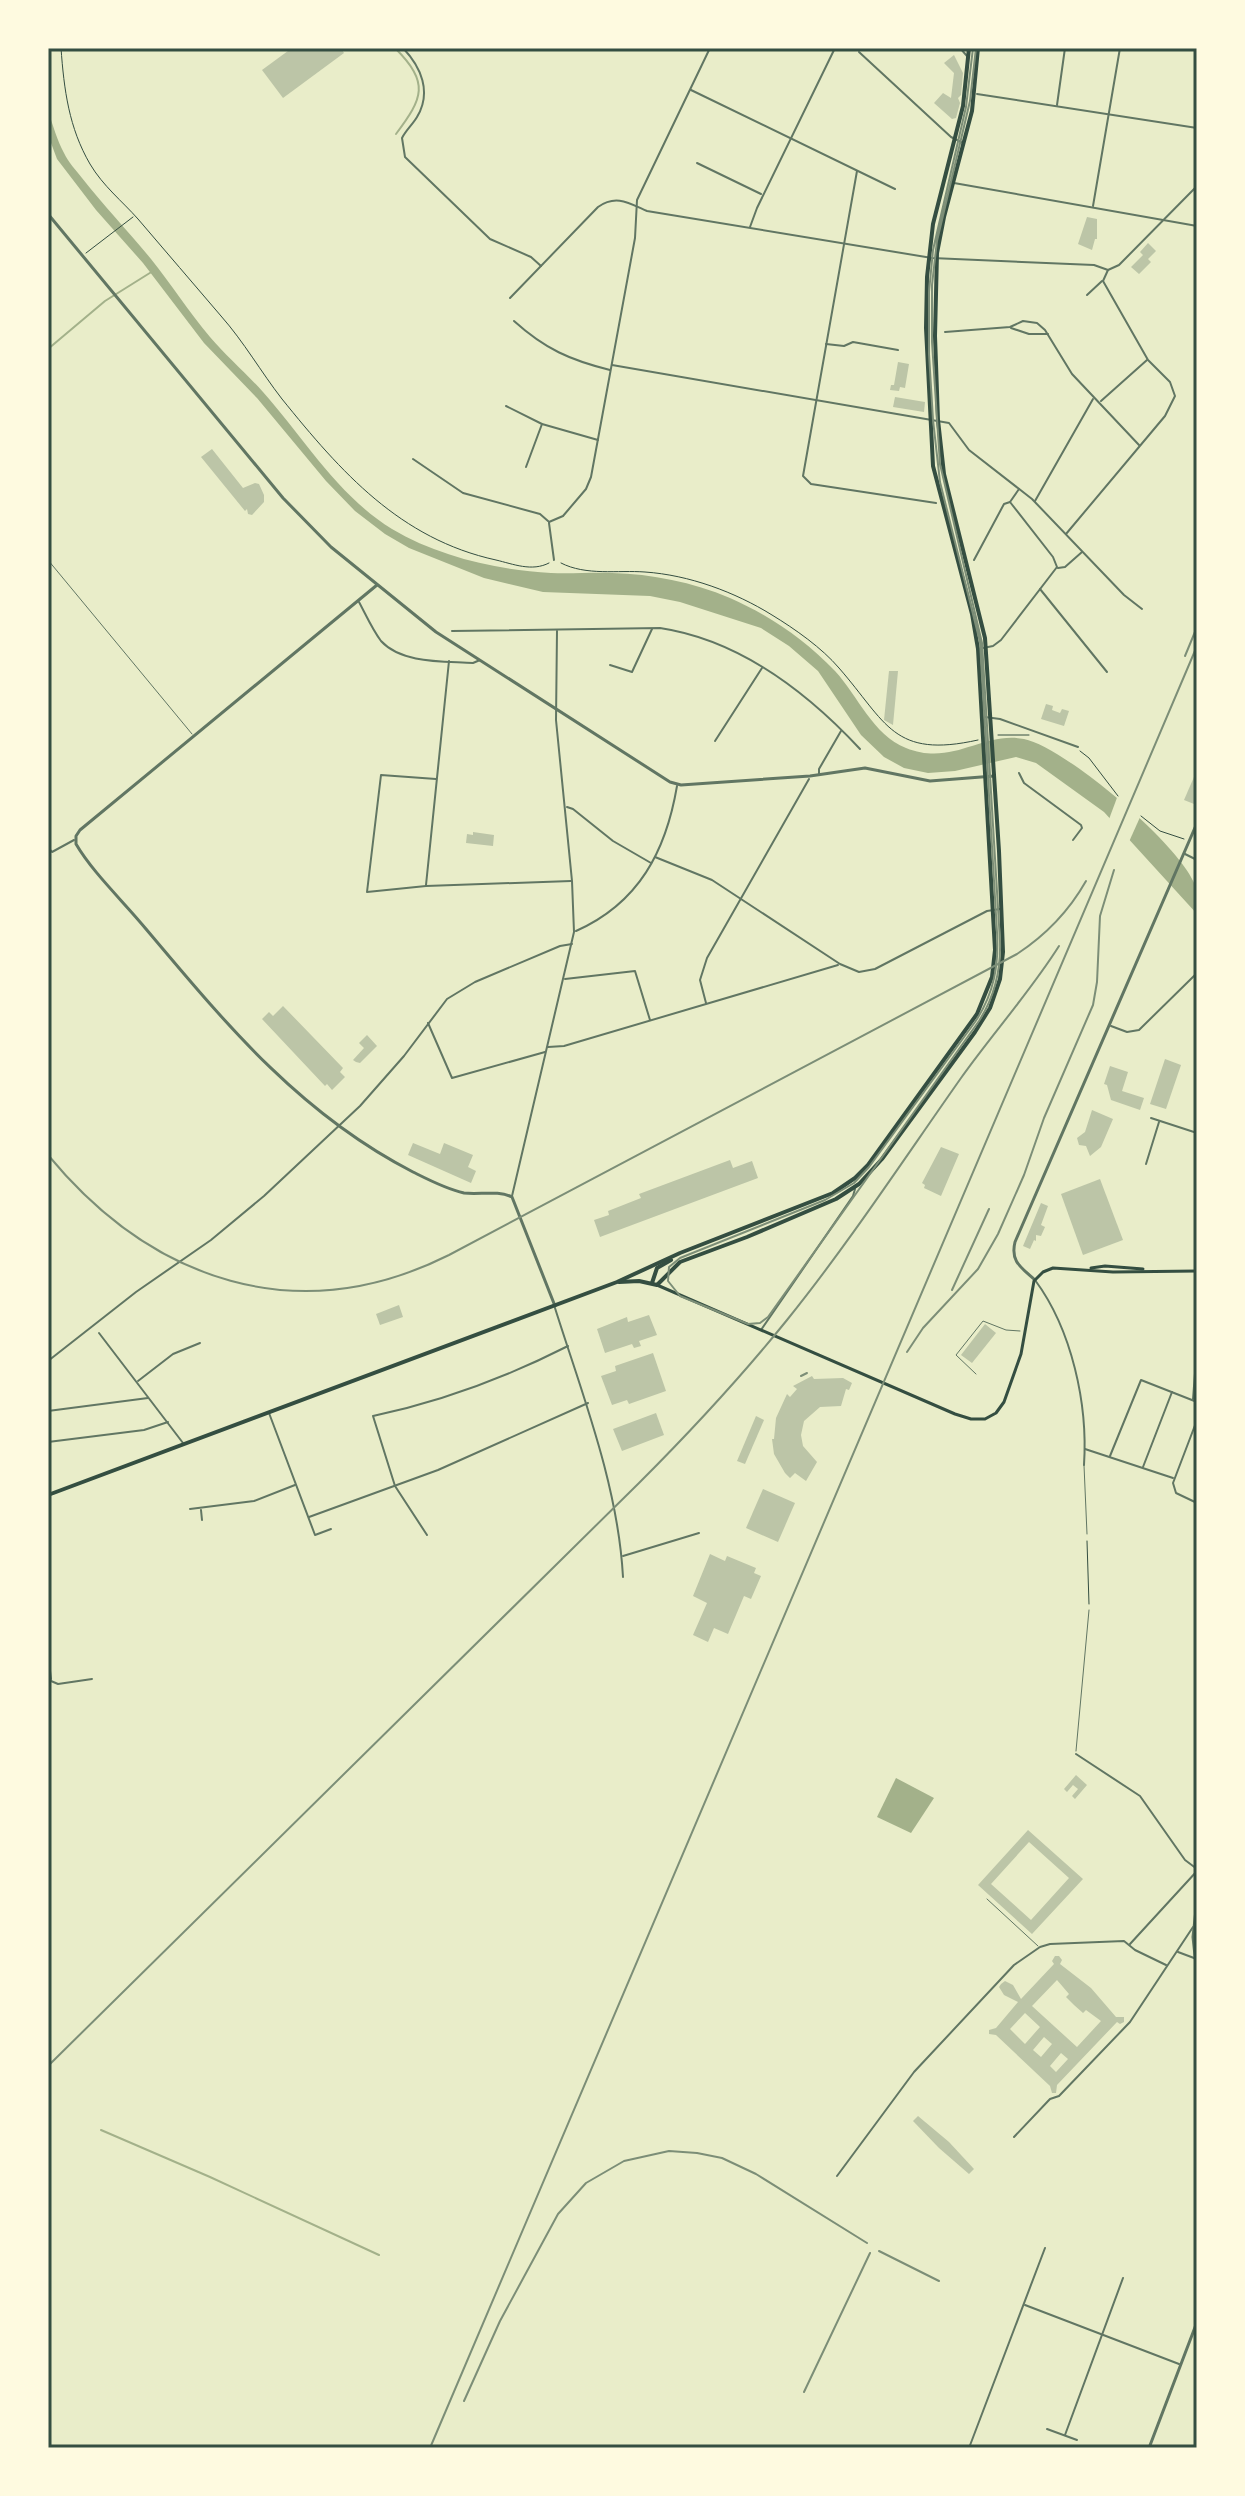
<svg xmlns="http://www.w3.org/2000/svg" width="1245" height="2496" font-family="'Work Sans',sans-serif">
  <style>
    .water { fill: #a3b18a }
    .pier { fill: #e9edc9 }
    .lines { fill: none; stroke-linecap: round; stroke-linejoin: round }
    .stream { stroke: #a3b18a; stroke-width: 2 }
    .building { fill: #bcc5a7; fill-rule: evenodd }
    .path { stroke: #344e41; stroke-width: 1 }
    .service { stroke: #617663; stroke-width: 1 }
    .minor { stroke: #617663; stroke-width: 2 }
    .tertiary { stroke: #617663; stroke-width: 3 }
    .secondary { stroke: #344e41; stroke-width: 3 }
    .primary { stroke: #344e41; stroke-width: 4 }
    .tram { stroke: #7c8e77; stroke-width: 2 }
    .rail { stroke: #7c8e77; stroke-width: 2 }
    .neatline { fill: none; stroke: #344e41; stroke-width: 3 }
  </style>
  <rect width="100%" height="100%" fill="#e9edc9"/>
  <g class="water">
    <path d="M48 111C53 125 57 140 64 153 68 162 76 170 82 178 104 206 128 231 151 259 171 284 189 312 210 337 226 356 246 373 263 392 304 438 338 496 392 529 439 557 498 570 551 573 572 574 592 572 612 573 652 574 692 582 730 598 769 615 805 640 835 671 858 696 873 735 906 748 953 767 982 731 1024 739 1065 747 1189 851 1197 891 1198 898 1197 907 1197 914L1104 812 1036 763 1016 757 955 771 928 773 904 768 884 757 861 735 818 671 789 646 761 628 680 602 650 596 543 592 484 578 409 548 385 534 355 511 326 481 257 398 204 343 143 263 96 210 57 159 48 135Z"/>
    <polygon points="896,1778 934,1798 911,1833 877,1817"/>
  </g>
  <polygon class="pier" points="1118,795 1141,815 1128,844 1108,822"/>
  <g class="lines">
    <g class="stream">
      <path d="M395 48C430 83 423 98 396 134"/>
      <polyline points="48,349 105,301 153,271"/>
      <polyline points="101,2130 210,2177 379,2255"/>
    </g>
  </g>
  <g class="building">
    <polygon points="292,48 341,48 344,53 283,98 262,70"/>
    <polygon points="954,55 963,73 961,95 958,98 960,103 956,118 952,119 934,103 943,93 951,98 954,73 944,63"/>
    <polygon points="1087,217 1097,219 1097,239 1095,239 1092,250 1078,244"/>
    <polygon points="1148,243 1156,251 1148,259 1151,262 1139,274 1131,267 1143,255 1140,252"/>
    <polygon points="898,362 909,364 905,388 900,387 899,391 890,390 891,385 894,385"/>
    <polygon points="895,397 925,402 924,412 893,407"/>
    <polygon points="212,449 243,488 255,483 259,484 264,495 264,502 252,515 248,514 247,509 245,511 201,457"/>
    <polygon points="889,671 898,671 893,725 884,720"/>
    <polygon points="1046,704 1053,706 1052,710 1060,713 1062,709 1069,711 1064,726 1041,719"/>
    <polygon points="1197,770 1197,797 1194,804 1184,800"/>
    <polygon points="473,832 494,835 493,846 466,843 467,834 473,835"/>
    <polygon points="283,1006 343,1068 340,1072 345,1077 332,1090 327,1084 325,1086 262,1019 269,1012 273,1016"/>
    <polygon points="367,1035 377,1046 360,1063 356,1062 353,1060 364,1048 359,1043"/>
    <polygon points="1165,1059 1181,1065 1166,1109 1150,1104"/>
    <polygon points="1110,1066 1128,1072 1122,1091 1144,1098 1140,1110 1111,1100 1107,1085 1104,1084"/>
    <polygon points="1092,1110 1113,1119 1101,1147 1090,1156 1086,1146 1079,1145 1077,1138 1085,1132"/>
    <polygon points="413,1143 440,1154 444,1143 473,1155 468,1167 476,1171 471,1183 408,1155"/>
    <polygon points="941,1147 959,1154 941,1196 924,1188 925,1185 922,1183"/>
    <polygon points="730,1160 733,1168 752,1161 758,1178 600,1237 594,1220 609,1215 608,1211 641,1198 639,1194"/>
    <polygon points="1100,1179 1123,1240 1083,1255 1061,1194"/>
    <polygon points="1041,1203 1048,1206 1041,1225 1045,1227 1041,1236 1036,1235 1036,1241 1034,1240 1030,1249 1023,1246"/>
    <polygon points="399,1305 403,1317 380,1325 376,1314"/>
    <polygon points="649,1315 657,1335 639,1341 641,1346 634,1348 632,1344 605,1353 597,1329 627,1317 628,1322"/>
    <polygon points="985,1324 996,1333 972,1363 961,1355"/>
    <polygon points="653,1353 666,1391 629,1404 627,1400 612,1405 601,1376 616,1371 615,1366"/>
    <polygon points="812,1376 814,1379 843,1378 852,1383 849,1390 846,1389 841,1406 820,1407 804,1421 801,1435 803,1446 817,1462 806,1481 795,1473 790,1478 785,1473 774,1454 772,1439 774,1439 776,1418 787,1394 790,1397 797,1389 793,1386"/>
    <polygon points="656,1413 664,1435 622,1451 613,1429"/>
    <polygon points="756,1416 764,1420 745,1464 737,1461"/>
    <polygon points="763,1489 795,1503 778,1542 746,1528"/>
    <polygon points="710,1554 725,1561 727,1556 756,1568 754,1573 761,1576 751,1599 744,1596 728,1634 714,1628 708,1642 693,1635 707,1603 693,1596"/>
    <polygon points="1076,1775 1087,1785 1075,1799 1072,1796 1078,1789 1073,1785 1067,1792 1064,1789"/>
    <path d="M1028 1830 1083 1879 1032 1934 978 1885ZM1029 1842 1069 1878 1031 1920 991 1884Z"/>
    <path d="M1055 1956H1059L1062 1960 1060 1964 1091 1988 1116 2017H1124V2022L1120 2024 1117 2022 1057 2085 1056 2093H1052L1050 2086 996 2035 989 2034V2030L996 2028 1018 2002 1004 1995 999 1987 1001 1984 1005 1981 1013 1985 1021 1999 1054 1964 1052 1961ZM1057 1980 1069 1994 1066 1997 1074 2005 1083 2013 1086 2010 1101 2021 1077 2047 1032 2006ZM1025 2013 1040 2027 1025 2044 1010 2029ZM1044 2037 1052 2044 1041 2057 1033 2050ZM1061 2053 1068 2059 1056 2072 1050 2066Z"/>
    <polygon points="918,2116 949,2142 974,2169 969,2174 939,2148 913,2121"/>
  </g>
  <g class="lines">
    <g class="path">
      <path d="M61 48C64 90 69 128 90 164 103 186 122 201 138 219 166 251 193 284 221 316 244 342 261 372 282 399 341 472 400 539 496 560 513 564 532 572 549 563"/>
      <polyline points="86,253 133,217"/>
      <path d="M561 563C586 576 618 570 645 572 689 575 735 592 772 615 795 629 822 648 839 668 887 723 893 759 978 740"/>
      <polyline points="998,735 1029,735"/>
      <polyline points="1080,751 1089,758 1118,796"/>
      <polyline points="1141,816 1160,831 1184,839"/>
      <polyline points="1087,1541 1089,1604"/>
    </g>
    <g class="service">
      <polyline points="48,560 192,734"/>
      <polyline points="976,1374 956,1355 983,1321 1006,1330 1020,1331"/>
      <polyline points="1084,1465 1087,1534"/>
      <polyline points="1076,1751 1089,1610"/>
      <polyline points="987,1899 1038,1946"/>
    </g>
    <g class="minor">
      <path d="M403 48C421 67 432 92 417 117 413 124 406 130 402 138L405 157 490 239 531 257 541 266"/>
      <polyline points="960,48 967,56"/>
      <polyline points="859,52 951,137 963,143"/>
      <polyline points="691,90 895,189"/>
      <polyline points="977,94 1197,128"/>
      <polyline points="1057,105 1065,48"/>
      <polyline points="697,163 761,194"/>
      <polyline points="857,171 803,476 811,484 936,503"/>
      <polyline points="954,183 1197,226"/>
      <polyline points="1093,206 1120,48"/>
      <polyline points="750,227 757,208 835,48"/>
      <polyline points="1087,295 1102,281"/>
      <path d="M510 298 598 207C616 194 629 203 647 211L932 258 1094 265 1108 270 1119 265 1197 186"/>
      <path d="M514 321C545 349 570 360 610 370"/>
      <polyline points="1011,328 1029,334 1048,334"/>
      <polyline points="945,332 1010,327 1023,321 1037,323 1045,330 1072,374 1139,445"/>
      <polyline points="826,344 844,346 853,342 898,350"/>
      <polyline points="612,365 949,423 969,450 1032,499 1124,595 1142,609"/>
      <polyline points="1101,401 1147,360"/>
      <polyline points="506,406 542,424 598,440"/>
      <polyline points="413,459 463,493 540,514 548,521"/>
      <polyline points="526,467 542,424"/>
      <polyline points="1035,501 1093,399"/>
      <polyline points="549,522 563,516 586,489 591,477 635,238 637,200 710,48"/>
      <polyline points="549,523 554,560"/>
      <polyline points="1066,534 1165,416 1175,396 1170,382 1148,360 1103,281 1108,270"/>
      <polyline points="974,560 1004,504 1010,502 1019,489"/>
      <polyline points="1058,568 1065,567 1082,552"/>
      <polyline points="1040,589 1107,672"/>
      <path d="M359 602C366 615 372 629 381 641 402 664 445 661 473 663L480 660"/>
      <path d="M452 631 660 628C740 640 806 691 860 749"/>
      <polyline points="978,649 993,646 1001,640 1057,567 1053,557 1010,502"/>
      <polyline points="610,665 632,672 652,629"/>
      <polyline points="985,717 1000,719 1078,747"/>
      <polyline points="715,741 762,668"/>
      <polyline points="1019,773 1024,783 1081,825 1082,828 1073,840"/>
      <polyline points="819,775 819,769 841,731"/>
      <polyline points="436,779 381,775 367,892 426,886 571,881"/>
      <polyline points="567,807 573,809 613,841 651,863"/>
      <polyline points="48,847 52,852 74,840"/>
      <polyline points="1185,854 1197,860"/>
      <polyline points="655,857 712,880 840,964 859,972 875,969 987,911 1000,909"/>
      <polyline points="426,885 449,661"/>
      <path d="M576 931C639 903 666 851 677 786"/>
      <polyline points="565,979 635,971 650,1020"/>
      <polyline points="706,1003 700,980 707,958 809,779"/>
      <polyline points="428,1023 452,1078 545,1052"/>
      <polyline points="1111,1026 1127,1032 1139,1030 1197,973"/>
      <polyline points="548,1047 564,1046 838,965"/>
      <polyline points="1151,1118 1197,1133"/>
      <polyline points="1146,1164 1159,1122"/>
      <polyline points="48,1192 50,1193"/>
      <polyline points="512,1196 574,932 572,881 556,720 557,631"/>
      <path d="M1035 1280C1072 1330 1088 1404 1084 1465"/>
      <path d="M555 1308C582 1394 618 1485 623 1577"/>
      <polyline points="761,1330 853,1196 855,1189"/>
      <polyline points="99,1333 183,1443"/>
      <polyline points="48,1361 136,1292 211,1240 264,1196 360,1106 404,1056 447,999 475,982 560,946 572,944"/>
      <polyline points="138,1381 173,1354 200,1343"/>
      <polyline points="1193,1399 1197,1348"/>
      <polyline points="48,1411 148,1398"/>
      <polyline points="269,1413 315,1535 331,1529"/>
      <polyline points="1197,1420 1173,1483 1176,1493 1197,1503"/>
      <polyline points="48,1442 144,1430 168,1422"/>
      <polyline points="1085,1449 1173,1478"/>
      <polyline points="1110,1456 1141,1380 1197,1402"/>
      <polyline points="1143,1467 1172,1392"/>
      <polyline points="190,1509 254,1501 295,1485"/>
      <polyline points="201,1510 202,1520"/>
      <polyline points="309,1517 438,1470 588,1403"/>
      <path d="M427 1535 395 1486 373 1416C440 1402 507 1377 568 1346"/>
      <polyline points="623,1556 699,1533"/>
      <polyline points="48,1654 51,1679"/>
      <polyline points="51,1681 58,1684 92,1679"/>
      <polyline points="1076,1754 1140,1796 1185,1860 1197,1869"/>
      <polyline points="1130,1944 1197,1871"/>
      <polyline points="1178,1952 1194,1958"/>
      <polyline points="1014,2137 1050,2099 1059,2096 1130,2022 1193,1927"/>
      <polyline points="837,2176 914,2072 1014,1965 1040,1947 1050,1944 1124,1941 1135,1950 1166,1965"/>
      <polyline points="1025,2305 1179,2364"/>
      <polyline points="1047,2429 1077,2440"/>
      <polyline points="1065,2435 1123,2278"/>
      <polyline points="969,2448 1045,2248"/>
    </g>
    <g class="tertiary">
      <polyline points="48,214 283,498 331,547 436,632 670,782 681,785 810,776 865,768 930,781 994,776"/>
      <path d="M377 585 80 830 76 836V844C93 873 124 902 146 929 226 1024 300 1114 413 1172 429 1180 446 1189 464 1193 479 1195 498 1190 512 1197L555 1306"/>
      <path d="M1035 1280C1022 1268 1010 1262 1015 1242L1197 823"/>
      <polyline points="1197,1901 1193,1937 1197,1974"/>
      <polyline points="1149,2448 1197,2322"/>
    </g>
    <g class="secondary">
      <polyline points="1091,1268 1105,1266 1143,1269"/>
      <polyline points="657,1285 955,1414 971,1419 985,1419 996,1413 1004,1402 1021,1354 1034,1281 1043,1272 1053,1268 1113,1272 1197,1271"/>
    </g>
    <g class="primary">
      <polyline points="619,1282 639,1281 657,1285 680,1262 747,1237 836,1199 859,1184 882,1159 975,1032 990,1008 1000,979 1003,952 999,851 985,638 944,474 938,420 935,336 937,253 944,217 972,111 978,48"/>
      <polyline points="652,1283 657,1268 671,1260"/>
      <polyline points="48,1495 617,1282 680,1253 833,1193 855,1178 868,1165 977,1014 992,977 995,950 978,649 972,614 933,466 926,328 927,277 933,224 963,106 969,48"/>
    </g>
    <g class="tram">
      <path d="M973 48 966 107 933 250 929 292V354L933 420 940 482 980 642 997 932C999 965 994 994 975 1022L869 1167 854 1183 825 1200 680 1258 669 1267 668 1281 680 1296 748 1324 760 1323 768 1317 979 1021C995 996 1001 970 1000 941L982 643 940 464 932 342V285L937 241 970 101 976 48"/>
      <polyline points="1189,48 1197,49"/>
    </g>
    <g class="rail">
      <polyline points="1185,656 1197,627"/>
      <path d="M48 1155C152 1281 297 1331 449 1255L1017 954C1046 935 1069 911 1086 881"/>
      <polyline points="952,1290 989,1209"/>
      <polyline points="907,1352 923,1328 978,1269 998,1234 1024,1175 1044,1118 1093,1005 1097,982 1100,916 1114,870"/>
      <polyline points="801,1376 807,1373"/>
      <path d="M48 2066 639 1483C691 1431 741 1377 787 1320 849 1243 904 1159 961 1078 993 1033 1030 992 1059 946"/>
      <polyline points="879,2251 939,2281"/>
      <polyline points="804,2392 870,2253"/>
      <polyline points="464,2401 500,2321 558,2214 586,2183 624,2161 669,2151 697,2153 722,2158 756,2174 867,2243"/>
      <path d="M430 2448C690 1849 940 1246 1197 646"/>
    </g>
  </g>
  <rect width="1245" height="2496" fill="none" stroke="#fefae0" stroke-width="100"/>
  <rect x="50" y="50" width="1145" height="2396" class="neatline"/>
</svg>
